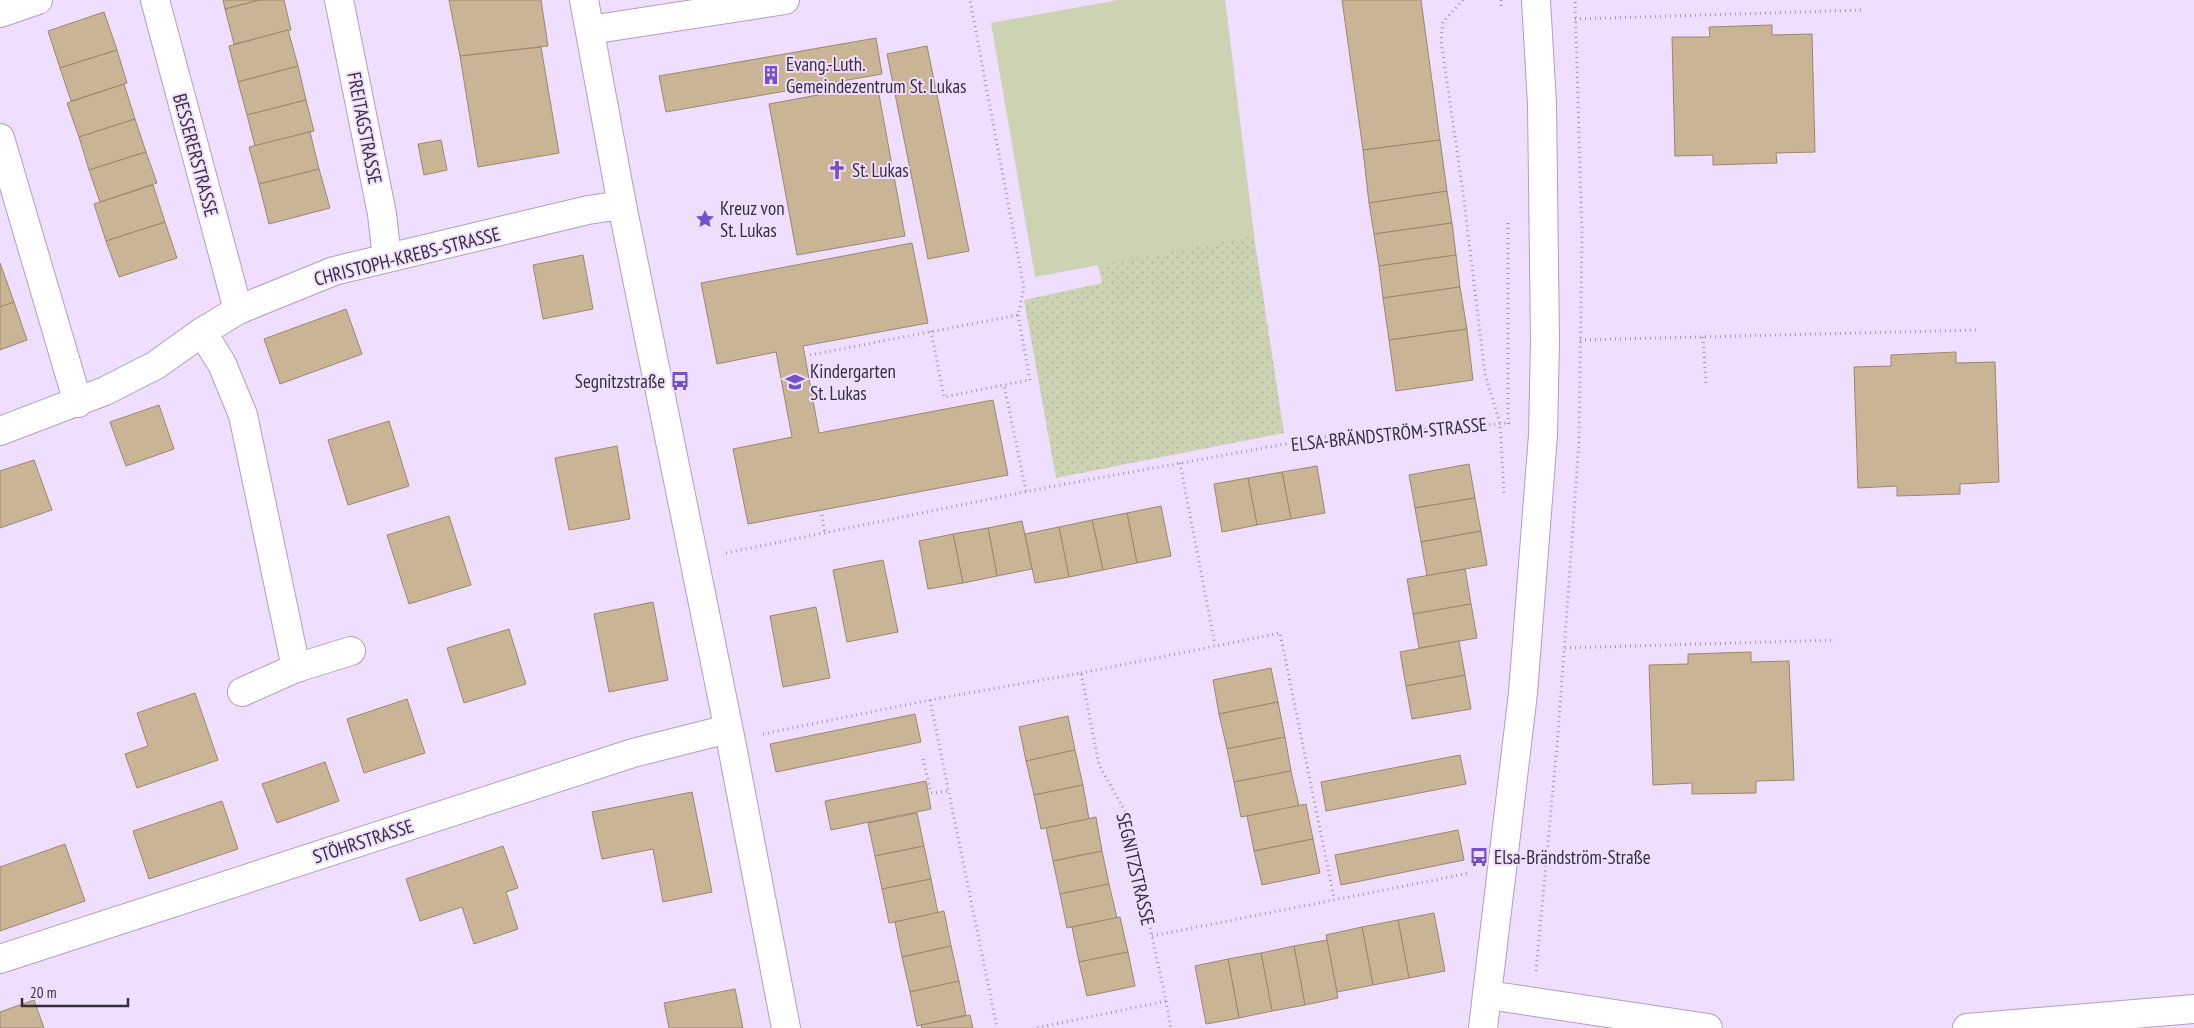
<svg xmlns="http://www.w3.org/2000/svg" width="2194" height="1028" font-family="'PT Sans Narrow',sans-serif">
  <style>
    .grass { fill: url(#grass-dots) }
    .park { fill: #ccd3b3 }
    .building { fill: #c9b496; stroke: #9b876b }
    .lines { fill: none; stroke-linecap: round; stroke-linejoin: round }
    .street-casing { stroke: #b19fbe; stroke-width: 30 }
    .path { stroke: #a395ae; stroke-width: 3; stroke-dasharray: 1 4; stroke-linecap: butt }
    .street { stroke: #fff; stroke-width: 28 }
    .labels { text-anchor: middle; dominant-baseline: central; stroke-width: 4; stroke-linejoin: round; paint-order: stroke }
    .poi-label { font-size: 19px; fill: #362f3b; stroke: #f0deff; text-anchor: start }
    .street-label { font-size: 19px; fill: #362f3b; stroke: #f0deff }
  </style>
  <defs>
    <pattern id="grass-dots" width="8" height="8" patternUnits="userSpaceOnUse" patternTransform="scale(1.25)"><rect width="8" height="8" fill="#ccd3b3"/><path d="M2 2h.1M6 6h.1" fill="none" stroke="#b0b59b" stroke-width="1.8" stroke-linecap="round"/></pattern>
  </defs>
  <rect width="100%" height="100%" fill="#f0deff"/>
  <polygon class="grass" points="1118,0 1225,0 1254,236 1284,433 1056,478 1024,300 1102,283 1098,265 1119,261"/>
  <polygon class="park" points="1118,0 1225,0 1254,236 1035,277 991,23"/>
  <g class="building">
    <polygon points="223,0 260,0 225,9"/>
    <polygon points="260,0 284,0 291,30 234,44 225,9"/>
    <polygon points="449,0 541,0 548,46 460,56"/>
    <polygon points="1342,0 1421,0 1440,140 1363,150"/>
    <polygon points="104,12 117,50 60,68 48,31"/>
    <polygon points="1772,25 1772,35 1812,34 1815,152 1776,153 1777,163 1713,165 1713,155 1675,156 1672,37 1710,37 1709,27"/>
    <polygon points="288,30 298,66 238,82 229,46"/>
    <polygon points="876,38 882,74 666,112 659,76"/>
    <polygon points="927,46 969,251 928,259 887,54"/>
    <polygon points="541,47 559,153 478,167 460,56"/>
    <polygon points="117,50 127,83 71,101 60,68"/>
    <polygon points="298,66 306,100 247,115 238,82"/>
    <polygon points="124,84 135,119 79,137 67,103"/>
    <polygon points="877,84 905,236 797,255 769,104"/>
    <polygon points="306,100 314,131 255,146 247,115"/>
    <polygon points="135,119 146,152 89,170 79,137"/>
    <polygon points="310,132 319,169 259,184 249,147"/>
    <polygon points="441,140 447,170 424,175 418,144"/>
    <polygon points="1440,140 1447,191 1369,203 1363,150"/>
    <polygon points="146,152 157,183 100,202 89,170"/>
    <polygon points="319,169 330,208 269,224 259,184"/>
    <polygon points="153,185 165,222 106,241 94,204"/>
    <polygon points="1447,191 1452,223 1374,234 1369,203"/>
    <polygon points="165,222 177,258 119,277 106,241"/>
    <polygon points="1452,223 1456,255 1379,266 1374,234"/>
    <polygon points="912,243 928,323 803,346 819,433 993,400 1008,475 748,524 733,449 792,437 776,352 717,364 701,283"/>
    <polygon points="583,255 593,309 543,319 533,265"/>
    <polygon points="1456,255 1460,287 1383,298 1379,266"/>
    <polygon points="0,263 14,302 0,307"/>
    <polygon points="1460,287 1467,329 1389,340 1383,298"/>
    <polygon points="14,302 27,340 0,350 0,307"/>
    <polygon points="346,309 362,354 280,384 264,339"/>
    <polygon points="1467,329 1473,380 1396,391 1389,340"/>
    <polygon points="1956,352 1956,363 1995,362 1999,482 1960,484 1960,494 1897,496 1897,486 1858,488 1854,367 1891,366 1891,355"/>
    <polygon points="159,405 174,449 126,466 110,422"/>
    <polygon points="389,421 409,486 348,505 328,440"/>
    <polygon points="617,446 630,519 569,530 555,458"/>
    <polygon points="34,460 52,510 0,528 0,471"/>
    <polygon points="1469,464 1475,498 1415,508 1409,475"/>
    <polygon points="1317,466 1325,513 1291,519 1282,472"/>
    <polygon points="1282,472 1291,519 1257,525 1248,478"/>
    <polygon points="1248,478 1257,525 1222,532 1214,484"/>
    <polygon points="1475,498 1481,531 1421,542 1415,508"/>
    <polygon points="1161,506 1171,556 1137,563 1127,513"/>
    <polygon points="1127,513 1137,563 1103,570 1092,520"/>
    <polygon points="449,516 471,585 409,604 387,535"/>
    <polygon points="1092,520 1103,570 1069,577 1059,527"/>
    <polygon points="1022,521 1032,569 997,576 988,528"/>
    <polygon points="1059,527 1069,577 1035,583 1025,534"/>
    <polygon points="988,528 997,576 963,583 953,534"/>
    <polygon points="1481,531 1487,565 1427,576 1421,542"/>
    <polygon points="953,534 963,583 928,589 919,541"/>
    <polygon points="883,560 898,632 847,642 833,570"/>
    <polygon points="1465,569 1471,604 1413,614 1407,579"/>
    <polygon points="653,602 668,680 609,692 594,614"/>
    <polygon points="1471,604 1477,638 1419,648 1413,614"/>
    <polygon points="816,607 830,678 783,687 770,616"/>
    <polygon points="509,629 526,684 464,703 447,648"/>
    <polygon points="1459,641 1465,675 1406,686 1400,652"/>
    <polygon points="1751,652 1751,662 1789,661 1794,780 1756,781 1756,793 1692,794 1692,783 1653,785 1649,665 1688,664 1688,654"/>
    <polygon points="1271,668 1278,702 1219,714 1213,680"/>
    <polygon points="1465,675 1471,709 1412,719 1406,686"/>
    <polygon points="195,693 218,760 137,788 125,754 148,746 137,713"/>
    <polygon points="407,699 425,753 364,773 347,719"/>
    <polygon points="1278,702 1285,737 1227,749 1219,714"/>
    <polygon points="915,714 921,742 776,772 770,744"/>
    <polygon points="1068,716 1075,750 1026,761 1019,727"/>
    <polygon points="1285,737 1291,771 1234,782 1227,749"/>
    <polygon points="1075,750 1083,785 1034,795 1026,761"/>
    <polygon points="1460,755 1466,784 1326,811 1321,782"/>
    <polygon points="325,762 339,801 277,823 262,784"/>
    <polygon points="1291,771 1299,806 1241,817 1234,782"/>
    <polygon points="926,781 931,809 831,830 825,801"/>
    <polygon points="1083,785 1089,819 1041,829 1034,795"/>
    <polygon points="692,792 712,892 663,902 653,849 602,859 592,812"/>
    <polygon points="222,801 238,849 149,879 133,831"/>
    <polygon points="1306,804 1313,839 1254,851 1247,816"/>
    <polygon points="917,813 924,846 875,856 868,823"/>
    <polygon points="1096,817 1102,851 1053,861 1046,828"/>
    <polygon points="1458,830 1464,860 1341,885 1335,855"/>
    <polygon points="1313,839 1320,873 1262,885 1254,851"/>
    <polygon points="65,844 85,901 0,931 0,867"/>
    <polygon points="503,846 518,888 506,892 518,929 474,944 462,907 420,921 406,879"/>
    <polygon points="924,846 931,879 882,889 875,856"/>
    <polygon points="1102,851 1109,884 1060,894 1053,861"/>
    <polygon points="931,879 938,913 889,923 882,889"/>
    <polygon points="1109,884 1117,918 1067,928 1060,894"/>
    <polygon points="944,911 951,946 902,957 895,922"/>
    <polygon points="1434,913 1445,971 1409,978 1398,920"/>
    <polygon points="1120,917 1128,952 1079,962 1072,927"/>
    <polygon points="1398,920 1409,978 1373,985 1362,927"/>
    <polygon points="1362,927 1373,985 1337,992 1326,935"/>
    <polygon points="1327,940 1338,998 1305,1005 1294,946"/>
    <polygon points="951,946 959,981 910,992 902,957"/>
    <polygon points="1294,946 1305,1005 1272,1011 1261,953"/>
    <polygon points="1128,952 1135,986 1087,996 1079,962"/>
    <polygon points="1261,953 1272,1011 1239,1018 1228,959"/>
    <polygon points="1228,959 1239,1018 1206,1024 1195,966"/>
    <polygon points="959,981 966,1015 917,1026 910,992"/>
    <polygon points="735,989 743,1028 669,1028 664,1003"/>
    <polygon points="34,1000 44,1028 0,1028 0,1012"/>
    <polygon points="970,1015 973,1028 922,1028 921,1025"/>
  </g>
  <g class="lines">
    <g class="street-casing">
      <g id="street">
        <polyline points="155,0 238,310"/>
        <polyline points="339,0 382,214 387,258"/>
        <polyline points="584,0 622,205 731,741 786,1028"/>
        <polyline points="0,13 38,0"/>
        <polyline points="590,30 785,0"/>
        <polyline points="0,138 78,403"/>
        <polyline points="202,332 222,364 243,415 296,668"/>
        <polyline points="0,431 105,391 156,365 202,332 238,310 334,271 588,210 622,205"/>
        <polyline points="242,692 296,668 351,651"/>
        <polyline points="0,959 633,753 728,729"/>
        <polyline points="1488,995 1708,1028"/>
        <polyline points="1483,1028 1523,693 1543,435 1545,341 1542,104 1536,0"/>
        <polyline points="1967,1028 2194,1009"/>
      </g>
    </g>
    <g class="path">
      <polyline points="1463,0 1443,22 1441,41 1463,192 1485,374 1500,423 1504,494"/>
      <polyline points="1501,0 1501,9"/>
      <polyline points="1575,19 1863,10"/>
      <polyline points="1018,315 1030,380 1004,385 1026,491"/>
      <polyline points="931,331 944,397 1004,385"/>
      <polyline points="1703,337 1706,383"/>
      <polyline points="1580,340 1977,330"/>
      <polyline points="810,355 1018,315 1024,288 970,0"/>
      <polyline points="1508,424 1508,220"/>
      <polyline points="1180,463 1215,645"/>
      <polyline points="821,510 825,533"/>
      <polyline points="726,553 1049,487 1329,436 1510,423"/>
      <polyline points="1565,648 1835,640"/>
      <polyline points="1081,673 1280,633 1334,898"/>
      <polyline points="930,700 997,1028"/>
      <polyline points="763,734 930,700 1081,673 1099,765 1125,811 1166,1001 1035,1028"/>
      <polyline points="923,759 931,793 948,791"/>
      <polyline points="1152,936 1470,873"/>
      <polyline points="1536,971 1558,735 1579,442 1582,235 1575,0"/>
      <polyline points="1166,1001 1171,1028"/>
    </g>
    <use href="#street" class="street"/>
  </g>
  <defs>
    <g id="building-bare" transform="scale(1.5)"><path d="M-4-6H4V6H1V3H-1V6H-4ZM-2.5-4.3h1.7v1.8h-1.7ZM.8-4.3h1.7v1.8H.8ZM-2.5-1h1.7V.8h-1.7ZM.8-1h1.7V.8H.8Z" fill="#7451cb" stroke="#f0deff" stroke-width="2.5" paint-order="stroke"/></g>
    <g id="church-bare" transform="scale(1.5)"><path d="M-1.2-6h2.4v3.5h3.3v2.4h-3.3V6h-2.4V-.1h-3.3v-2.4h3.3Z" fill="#7451cb" stroke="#f0deff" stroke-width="2.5" paint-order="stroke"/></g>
    <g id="sight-bare" transform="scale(1.5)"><path d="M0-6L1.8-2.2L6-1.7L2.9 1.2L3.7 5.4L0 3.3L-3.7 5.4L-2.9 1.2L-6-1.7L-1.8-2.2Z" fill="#7451cb" stroke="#f0deff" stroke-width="2.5" paint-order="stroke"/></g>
    <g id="bus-bare" transform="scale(1.5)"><path d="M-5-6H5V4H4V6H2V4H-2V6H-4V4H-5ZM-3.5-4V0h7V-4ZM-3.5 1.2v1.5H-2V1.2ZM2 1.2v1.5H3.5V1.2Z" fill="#7451cb" stroke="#f0deff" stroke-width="2.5" paint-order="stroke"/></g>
    <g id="school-bare" transform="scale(1.5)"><path d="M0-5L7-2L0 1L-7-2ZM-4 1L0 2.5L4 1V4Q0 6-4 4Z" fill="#7451cb" stroke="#f0deff" stroke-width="2.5" paint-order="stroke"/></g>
  </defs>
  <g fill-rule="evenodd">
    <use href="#building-bare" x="771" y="75"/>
    <use href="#church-bare" x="837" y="170"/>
    <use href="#sight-bare" x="705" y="219"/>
    <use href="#bus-bare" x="680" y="381"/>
    <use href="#school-bare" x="795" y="382"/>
    <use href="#bus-bare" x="1479" y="857"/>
  </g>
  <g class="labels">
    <g class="poi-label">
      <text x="786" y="64">Evang.-Luth.<tspan x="786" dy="22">Gemeindezentrum St. Lukas</tspan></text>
      <text x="852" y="170">St. Lukas</text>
      <text x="720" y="208">Kreuz von<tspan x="720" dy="22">St. Lukas</tspan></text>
      <text x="810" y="371">Kindergarten<tspan x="810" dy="22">St. Lukas</tspan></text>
      <text x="665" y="381" text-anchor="end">Segnitzstraße</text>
      <text x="1494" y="857">Elsa-Brändström-Straße</text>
    </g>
    <g class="street-label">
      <text transform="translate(365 128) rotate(79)">FREITAGSTRASSE</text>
      <text transform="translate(196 155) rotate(75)">BESSERERSTRASSE</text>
      <text transform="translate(407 256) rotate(-14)">CHRISTOPH-KREBS-STRASSE</text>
      <text transform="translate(1389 434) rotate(-6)">ELSA-BRÄNDSTRÖM-STRASSE</text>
      <text transform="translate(363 841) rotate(-18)">STÖHRSTRASSE</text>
      <text transform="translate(1136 869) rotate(77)">SEGNITZSTRASSE</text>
    </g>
  </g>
  <path d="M22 998v8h106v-8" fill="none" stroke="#362f3b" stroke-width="2.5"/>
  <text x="30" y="998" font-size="15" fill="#362f3b" stroke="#f0deff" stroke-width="4" paint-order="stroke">20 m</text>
</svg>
